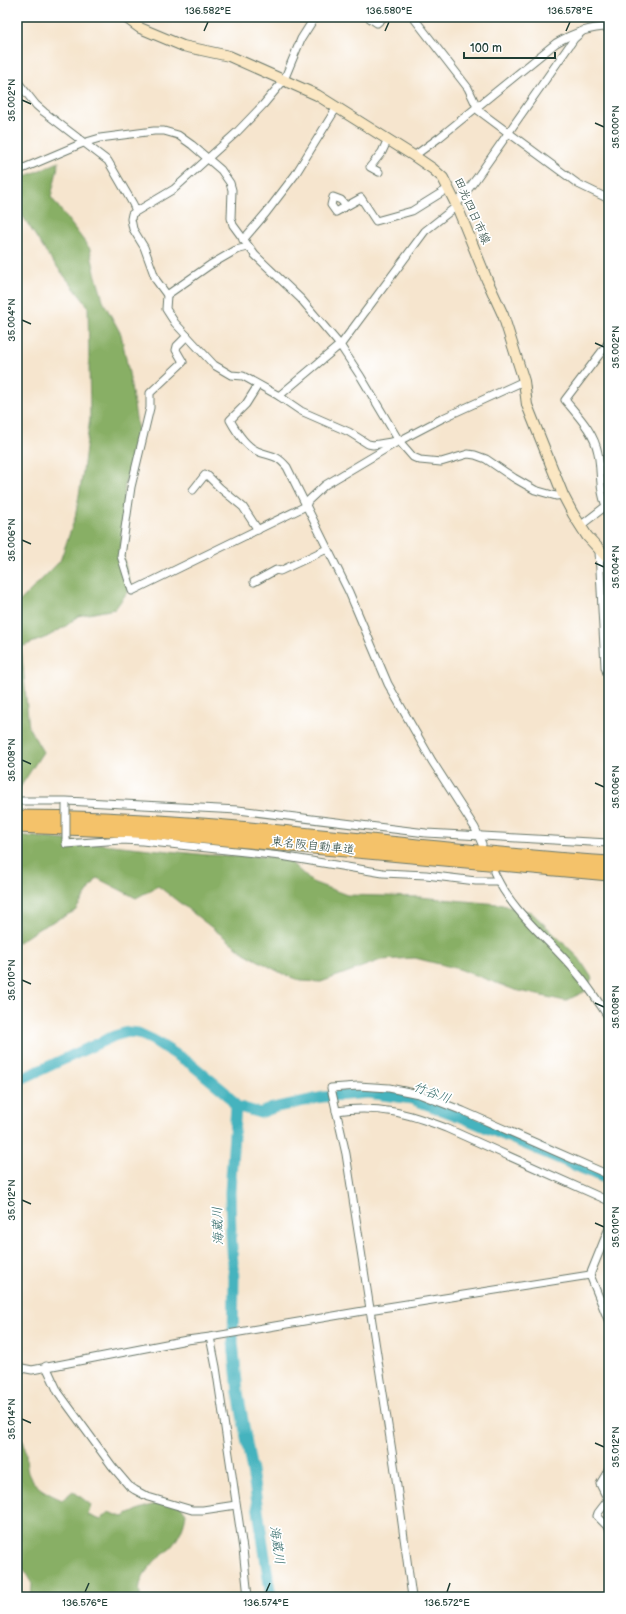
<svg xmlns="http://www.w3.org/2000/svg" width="626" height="1614" font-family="'Balsamiq Sans','Klee One',sans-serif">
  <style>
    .forest { fill: #88af65; stroke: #54764c }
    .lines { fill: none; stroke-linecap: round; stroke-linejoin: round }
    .river { stroke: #44b3be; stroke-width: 11 }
    .street-casing { stroke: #6a786a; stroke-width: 9 }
    .secondary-casing { stroke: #6a786a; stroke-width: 12 }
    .highway-casing { stroke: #6a786a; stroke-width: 15 }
    .street { stroke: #fff; stroke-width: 7 }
    .secondary { stroke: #fbe7c3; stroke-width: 10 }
    .highway { stroke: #f4c26a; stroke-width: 13 }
    .street-bridge-casing { stroke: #6a786a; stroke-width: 9; stroke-linecap: butt }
    .street-bridge { stroke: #fff; stroke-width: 7 }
    .ticks { fill: none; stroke: #1f3d34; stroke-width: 1.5 }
    .labels { text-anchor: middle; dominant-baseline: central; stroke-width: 3.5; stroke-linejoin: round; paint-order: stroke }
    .street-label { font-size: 12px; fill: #1f3d34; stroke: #fff }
    .water-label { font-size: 13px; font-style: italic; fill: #2c6664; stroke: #fff }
    .neatline { fill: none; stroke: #1f3d34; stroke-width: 1.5 }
    .ticks-label { font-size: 10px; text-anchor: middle; fill: #1f3d34 }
  </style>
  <rect width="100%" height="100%" fill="#fff"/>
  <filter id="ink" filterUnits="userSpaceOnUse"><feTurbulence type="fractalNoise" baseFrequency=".025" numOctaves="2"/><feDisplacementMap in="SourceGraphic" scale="8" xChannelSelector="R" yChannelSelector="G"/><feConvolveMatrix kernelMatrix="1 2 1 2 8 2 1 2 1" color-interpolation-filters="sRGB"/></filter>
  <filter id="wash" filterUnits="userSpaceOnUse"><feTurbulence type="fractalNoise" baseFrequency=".012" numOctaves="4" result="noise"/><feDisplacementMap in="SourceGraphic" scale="16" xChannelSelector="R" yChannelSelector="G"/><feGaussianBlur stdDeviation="0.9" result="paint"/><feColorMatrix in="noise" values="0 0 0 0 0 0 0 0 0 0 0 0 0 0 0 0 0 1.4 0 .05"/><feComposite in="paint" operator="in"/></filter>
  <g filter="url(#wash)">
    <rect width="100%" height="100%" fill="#f6e5ce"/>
    <g class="forest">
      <polygon points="59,162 51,197 90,249 95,273 104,303 121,334 129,373 139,437 125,483 121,548 131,587 115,609 78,616 66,626 47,637 21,647 29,728 43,752 17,792 17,604 60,561 75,518 82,478 90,418 88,306 47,254 17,207 17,180"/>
      <polygon points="17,835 207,855 285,857 312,882 347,895 419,897 498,904 531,912 579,958 592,978 586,991 565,1001 515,990 459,969 415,958 381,960 321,982 301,981 283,974 246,954 158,886 136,898 97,878 75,911 40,928 17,943"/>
      <path d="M17 1439H22C28 1451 25 1461 28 1473 33 1487 49 1494 62 1500L73 1491 91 1505 88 1515 101 1520 108 1512 123 1517 140 1509 158 1503 180 1505 186 1513C185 1524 179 1538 171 1547 168 1552 162 1555 157 1559 148 1568 135 1583 141 1597H31L32 1584 17 1558Z"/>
    </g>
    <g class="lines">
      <g class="river">
        <polyline points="17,1081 114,1036 128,1032 138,1033 153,1040 191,1064 225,1092 236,1106 230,1192 231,1233 234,1279 233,1342 238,1392 254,1483 271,1597"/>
        <polyline points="236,1106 260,1113 273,1108 323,1097 368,1093 412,1099 461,1117 609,1180"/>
      </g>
    </g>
  </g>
  <g filter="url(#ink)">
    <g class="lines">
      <g class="street-casing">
        <g id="street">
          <polyline points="315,17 301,39 284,80 263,105 237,132 174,189 132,214 131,219 133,229 144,247 156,280 167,295 166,309 175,323 214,365 231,375 243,376 279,396 342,343 425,231 453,209 476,179 574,39 583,31"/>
          <polyline points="368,17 377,23 384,17"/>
          <polyline points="413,17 468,88 479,111 578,184 609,199"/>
          <polyline points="17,81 36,105 44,112 108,161 133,204 136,211"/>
          <path d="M414 156 440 137 556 43C573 33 589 27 609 27"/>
          <polyline points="17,171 83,143 100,138 154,131 164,131 178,135 192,145 221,170 230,183 232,190 231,218 233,225 255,255 301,299 340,345 361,377 399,441 413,457 420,460 441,462 468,454 475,455 486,459 514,478 535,490 556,496 563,495"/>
          <polyline points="379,172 370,167 382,152 388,139"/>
          <polyline points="346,206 341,200 333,197 331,205 336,212 361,198 376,221 412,211 449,188"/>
          <polyline points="243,240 266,213 295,175 337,107"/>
          <polyline points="167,295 210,265 236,250 248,247"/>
          <polyline points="187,336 177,346 176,350 183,362 150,393 150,408 131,487 121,556 132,591 306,506 308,501 325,485 399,441 443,418 524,381"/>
          <path d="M609 342 565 400C578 416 594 432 598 453 602 472 598 494 609 511"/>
          <path d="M258 385 246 404 230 420C236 431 245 446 257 451 271 457 275 453 287 467L349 592 388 684 432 761 475 828 482 844"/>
          <polyline points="279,396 301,411 349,432 368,444 373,445 397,441"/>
          <polyline points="193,490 205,475 208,476 220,488 243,507 258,530"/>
          <polyline points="580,526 606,506"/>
          <polyline points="599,551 605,667 609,680"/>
          <polyline points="254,582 276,570 280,571 327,549"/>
          <polyline points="17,801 66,801 238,810 426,833 609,843"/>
          <polyline points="66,839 66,844 121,840 142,841 281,856 383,873 426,875 476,881 498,881"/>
          <path d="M494 872C511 912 550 940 577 973 589 987 599 1003 609 1018"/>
          <path d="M336 1111C379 1105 407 1113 446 1128L609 1201"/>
          <polyline points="609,1228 590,1275 609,1322"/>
          <polyline points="210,1337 216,1367 243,1549 248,1597"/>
          <polyline points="46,1366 58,1392 112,1466 129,1486 135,1490 148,1497 192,1510 203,1510 236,1505"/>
          <polyline points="17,1367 32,1370 187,1340 210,1337 369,1310 590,1275"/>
          <polyline points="609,1469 600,1484 608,1500 598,1513 597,1516 609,1528"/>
          <polyline points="412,1597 394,1464 346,1154 331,1088 358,1086 389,1088 419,1094 463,1111 609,1175"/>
        </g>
      </g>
      <g class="secondary-casing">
        <polyline id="secondary" points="125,17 140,28 183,46 229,56 317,95 414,156 433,169 443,178 456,204 487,280 503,315 524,381 527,405 563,495 573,514 587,536 609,560"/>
      </g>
      <g class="highway-casing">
        <g id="highway">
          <path d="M17 817C215 817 412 850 609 863"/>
          <polyline points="17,826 138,831 609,874"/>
        </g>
      </g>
      <use href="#street" class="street"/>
      <use href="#secondary" class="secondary"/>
      <use href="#highway" class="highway"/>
      <g class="street-bridge-casing">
        <polyline id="street-bridge" points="66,839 66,804"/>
      </g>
      <use href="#street-bridge" class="street-bridge"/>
    </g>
  </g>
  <path class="ticks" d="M204 31 208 22M385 31 389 22M566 31 570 22M22 100 31 104M595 123 604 127M22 320 31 324M595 343 604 347M22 540 31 544M595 563 604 567M22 760 31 764M595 783 604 787M22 980 31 984M595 1003 604 1007M22 1200 31 1204M595 1223 604 1227M22 1419 31 1423M595 1443 604 1447M85 1592 89 1583M266 1592 270 1583M447 1592 450 1583"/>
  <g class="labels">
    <g class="street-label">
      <text transform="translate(472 211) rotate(66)">田光四日市線</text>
      <text transform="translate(313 846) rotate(6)">東名阪自動車道</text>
    </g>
    <g class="water-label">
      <text transform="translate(432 1093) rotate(20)">竹谷川</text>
      <text transform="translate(218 1226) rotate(-92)">海蔵川</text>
      <text transform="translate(277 1545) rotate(82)">海蔵川</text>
    </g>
  </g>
  <rect width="626" height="1614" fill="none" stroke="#fff" stroke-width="44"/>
  <path d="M464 52v6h91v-6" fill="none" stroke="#1f3d34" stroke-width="2"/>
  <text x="470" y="52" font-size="12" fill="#1f3d34" stroke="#ffffff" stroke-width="3" paint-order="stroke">100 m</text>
  <rect x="22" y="22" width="582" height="1570" class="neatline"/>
  <g class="ticks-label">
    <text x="208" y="14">136.582°E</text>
    <text x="389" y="14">136.580°E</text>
    <text x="570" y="14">136.578°E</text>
    <text transform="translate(11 100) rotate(-90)" y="4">35.002°N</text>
    <text transform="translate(615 127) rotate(-90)" y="4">35.000°N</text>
    <text transform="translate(11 320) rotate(-90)" y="4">35.004°N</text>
    <text transform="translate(615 347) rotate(-90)" y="4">35.002°N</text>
    <text transform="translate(11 540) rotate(-90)" y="4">35.006°N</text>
    <text transform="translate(615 567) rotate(-90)" y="4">35.004°N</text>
    <text transform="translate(11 760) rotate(-90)" y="4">35.008°N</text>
    <text transform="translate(615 787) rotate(-90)" y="4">35.006°N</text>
    <text transform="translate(11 980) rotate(-90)" y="4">35.010°N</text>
    <text transform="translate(615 1007) rotate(-90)" y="4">35.008°N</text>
    <text transform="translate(11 1200) rotate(-90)" y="4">35.012°N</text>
    <text transform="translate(615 1227) rotate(-90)" y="4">35.010°N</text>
    <text transform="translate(11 1419) rotate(-90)" y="4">35.014°N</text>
    <text transform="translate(615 1447) rotate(-90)" y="4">35.012°N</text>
    <text x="85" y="1606">136.576°E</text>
    <text x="266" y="1606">136.574°E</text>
    <text x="447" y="1606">136.572°E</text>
  </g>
</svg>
